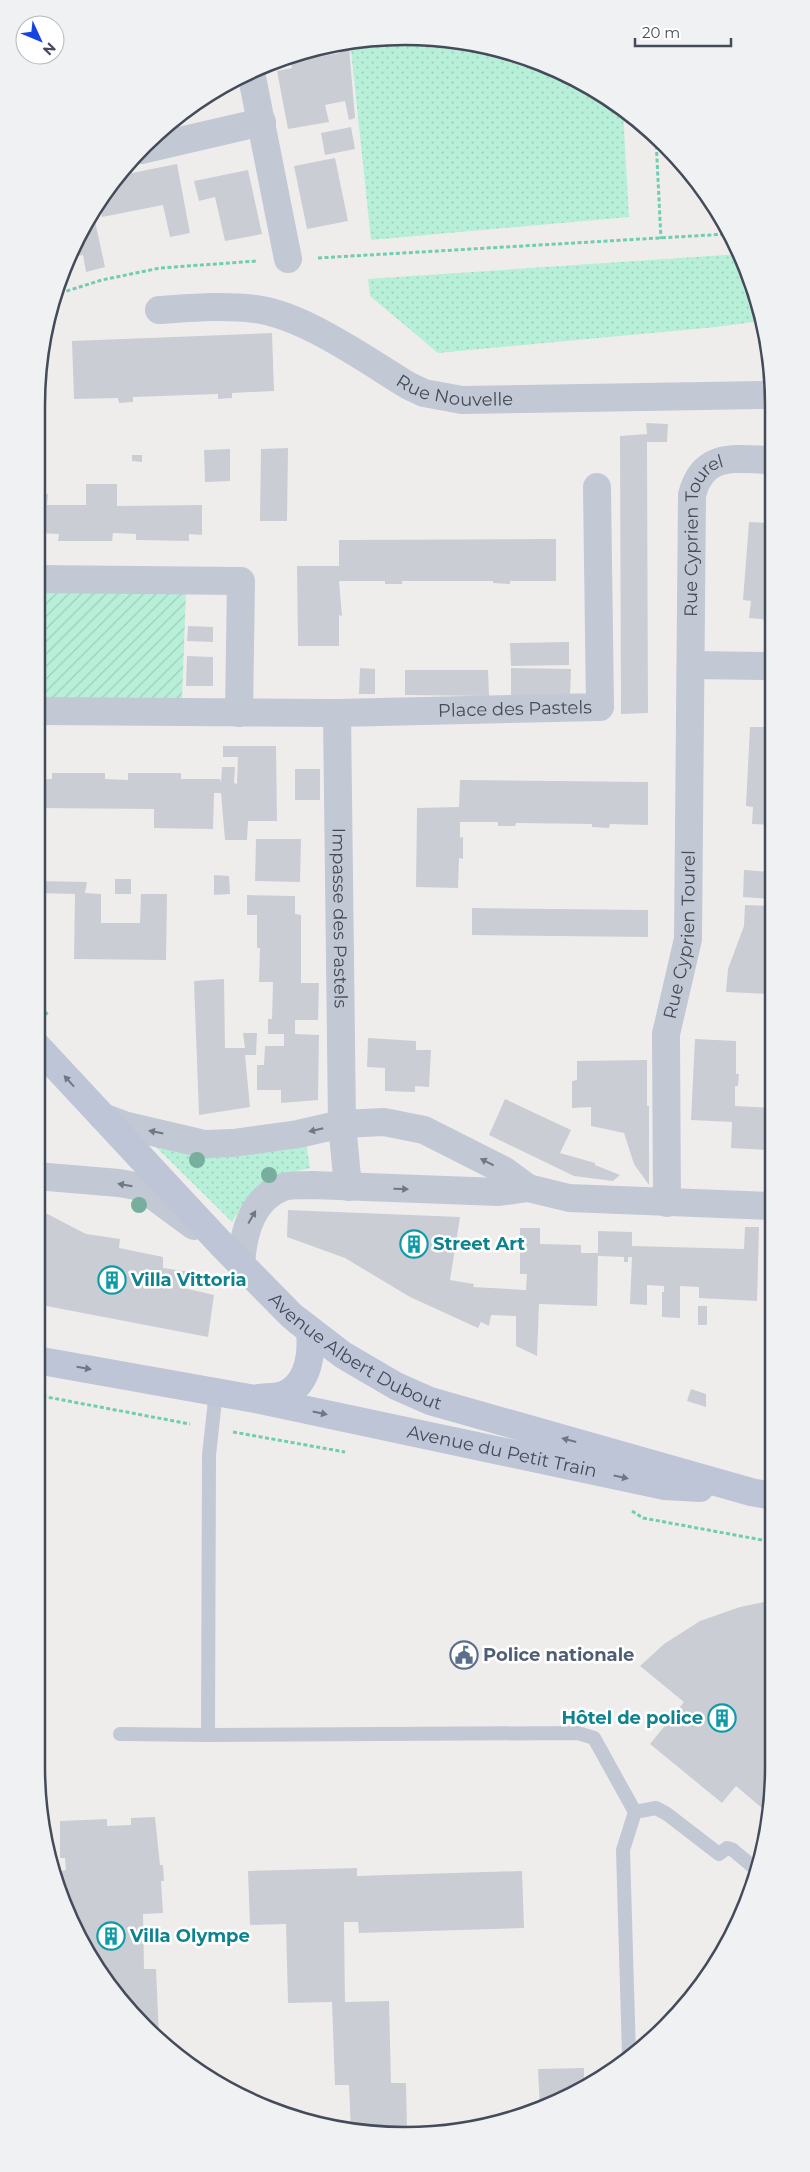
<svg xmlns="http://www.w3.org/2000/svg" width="810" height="2172" font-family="Montserrat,sans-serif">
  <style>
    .grass { fill: url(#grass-dots) }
    .garden { fill: url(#garden-furrows) }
    .building { fill: #cbcdd4 }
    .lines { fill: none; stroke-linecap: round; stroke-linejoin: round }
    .path { stroke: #70cdb2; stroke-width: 3; stroke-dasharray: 4 2.5; stroke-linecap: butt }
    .service { stroke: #c2c8d4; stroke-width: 14 }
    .minor { stroke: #c2c8d4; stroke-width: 28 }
    .secondary { stroke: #bec5d6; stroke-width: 28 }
    .tree { fill: #77ae9d }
    .oneway { fill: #6f7685 }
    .oneway2 { fill: #707785 }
    .labels { text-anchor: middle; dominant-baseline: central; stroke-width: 5; stroke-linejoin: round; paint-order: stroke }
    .street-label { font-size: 18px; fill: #444b5a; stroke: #fff }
    .culture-label { font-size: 18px; font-weight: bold; fill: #0d838f; stroke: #fff; text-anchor: start }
    .service-label { font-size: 18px; font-weight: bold; fill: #4e5e75; stroke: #fff; text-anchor: start }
    .rim { fill: none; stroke: #444b5a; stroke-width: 2.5 }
  </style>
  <defs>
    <pattern id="grass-dots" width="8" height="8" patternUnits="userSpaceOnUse" patternTransform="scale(1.25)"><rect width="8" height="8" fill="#b8efd8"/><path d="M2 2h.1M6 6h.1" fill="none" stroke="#9fcebc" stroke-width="1.8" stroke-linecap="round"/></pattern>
    <pattern id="garden-furrows" width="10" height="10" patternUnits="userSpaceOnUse" patternTransform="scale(1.25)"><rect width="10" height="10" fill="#b8efd8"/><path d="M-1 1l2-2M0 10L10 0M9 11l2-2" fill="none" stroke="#9fcebc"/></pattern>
  </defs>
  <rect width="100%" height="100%" fill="#efedec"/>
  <g class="grass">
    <polygon points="429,37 501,49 610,98 623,110 629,217 371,240 350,41"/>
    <polygon points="740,254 746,264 761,321 716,327 438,353 370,296 368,279"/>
    <polygon points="151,1142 306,1142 310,1168 270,1178 247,1198 232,1222"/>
  </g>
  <polygon class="garden" points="36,591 186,592 182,699 36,700"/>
  <g class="building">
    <polygon points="349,47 355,118 349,120 345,101 325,105 329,122 288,129 277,71 292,68 291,59 300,56 300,60 340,53 342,48"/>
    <polygon points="351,127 355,149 325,155 321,133"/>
    <polygon points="335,158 348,221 307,229 294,166"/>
    <polygon points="177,164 190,233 170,237 163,205 102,217 99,203 117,176"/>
    <polygon points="248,170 262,234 225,241 215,197 199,201 194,181"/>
    <polygon points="95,221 105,267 86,272 83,255 68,258 74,242 87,222"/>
    <polygon points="272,333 274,391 232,393 232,398 218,399 218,394 133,397 133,402 119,403 118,398 74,399 72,341"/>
    <polygon points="646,423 668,424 667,442 647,442 648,713 621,714 620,436 647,434"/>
    <polygon points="288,448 287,521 260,521 261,449"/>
    <polygon points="230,449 230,481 205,482 204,450"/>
    <polygon points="132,455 142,455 142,462 132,461"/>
    <polygon points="86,484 117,484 117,506 202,505 202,535 189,534 189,541 136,540 136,534 113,533 112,541 58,541 59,534 36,533 36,494 48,494 47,505 86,505"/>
    <polygon points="767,515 771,515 771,620 749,618 751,601 743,600 749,522 767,523"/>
    <polygon points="556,539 556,581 510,581 510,584 493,583 493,581 402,581 402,584 385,584 385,581 339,581 342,616 339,615 339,646 298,646 297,566 339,566 339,540"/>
    <polygon points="188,626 213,627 213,642 187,641"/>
    <polygon points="569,642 569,665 511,666 510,643"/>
    <polygon points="187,656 213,657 213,686 186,686"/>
    <polygon points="360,668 375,669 375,694 359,694"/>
    <polygon points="511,668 571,669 570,696 511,695"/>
    <polygon points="405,670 488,670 489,696 405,695"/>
    <polygon points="767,720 771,720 772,825 752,824 753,807 746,806 750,727 767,727"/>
    <polygon points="223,746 276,746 277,821 248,821 247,840 225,840 221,793 214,793 213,829 154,828 154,809 36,808 36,780 52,779 52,773 105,773 105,779 128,780 128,773 181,773 181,779 220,779 221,783 222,767 235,767 234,783 237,784 238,757 223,757"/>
    <rect x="295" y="769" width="25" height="31"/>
    <polygon points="460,780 648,782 648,825 610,824 609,828 592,827 592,824 516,823 515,826 498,826 498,822 460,822 460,838 463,837 463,859 459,858 458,888 416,887 417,808 459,807"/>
    <polygon points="256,839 301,839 300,882 255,881"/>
    <polygon points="744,870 772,872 772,899 743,897"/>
    <polygon points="214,875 229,876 230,894 214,895"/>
    <rect x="115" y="879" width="16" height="15"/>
    <polygon points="36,881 87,882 85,893 101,894 101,923 140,923 141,894 167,894 166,960 74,959 75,894 36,893"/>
    <polygon points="247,895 295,896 295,914 301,915 301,983 319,983 318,1020 295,1020 295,1034 319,1035 318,1100 281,1103 281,1090 257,1090 257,1065 264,1065 265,1046 284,1046 284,1034 268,1034 268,1019 272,1019 273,982 259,982 260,948 257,948 257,915 247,915"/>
    <polygon points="745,905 772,906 772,994 726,992 728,969 744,926"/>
    <polygon points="472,908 648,910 648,937 472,935"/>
    <polygon points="224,979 225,1048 245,1048 243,1033 257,1033 256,1055 245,1055 250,1107 199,1115 194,981"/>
    <polygon points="368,1038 416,1041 416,1050 431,1050 429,1087 415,1086 415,1092 385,1091 385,1068 367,1067"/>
    <polygon points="695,1039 736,1041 736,1074 739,1074 738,1086 735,1086 735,1106 772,1108 772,1153 769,1152 769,1150 731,1148 732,1122 691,1120"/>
    <polygon points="647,1060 647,1106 649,1106 649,1185 634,1164 624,1133 591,1126 591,1107 572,1108 572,1081 577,1080 577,1061"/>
    <polygon points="505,1099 571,1130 560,1153 595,1163 595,1165 620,1175 613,1181 574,1176 489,1135"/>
    <polygon points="36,1208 86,1234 120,1239 119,1248 163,1257 163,1268 191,1272 184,1288 214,1295 208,1337 36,1304"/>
    <polygon points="288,1210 460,1217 450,1280 474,1284 473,1287 526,1290 527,1274 520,1274 520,1228 540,1228 540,1244 581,1245 581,1253 598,1253 598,1231 632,1232 632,1246 744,1249 745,1227 759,1227 757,1301 699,1298 699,1287 680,1286 680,1318 662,1317 662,1292 664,1292 664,1286 647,1285 647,1305 630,1304 632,1257 628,1257 628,1262 624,1262 624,1257 598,1256 597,1306 539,1304 537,1356 516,1346 516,1316 491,1315 489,1326 481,1322 478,1328 410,1297 345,1258 287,1237"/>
    <rect x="698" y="1306" width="9" height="19"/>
    <polygon points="691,1389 706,1394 706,1407 687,1401"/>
    <polygon points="773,1600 774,1734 771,1737 774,1740 774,1767 768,1813 736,1786 722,1803 650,1744 684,1702 640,1666 664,1644 700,1621 740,1607"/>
    <polygon points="155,1817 160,1865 163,1865 164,1881 161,1881 163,1913 143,1914 144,1969 156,1969 159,2036 128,2010 86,1951 74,1926 71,1901 62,1900 61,1871 66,1870 65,1858 60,1858 60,1821 107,1819 107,1826 131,1825 131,1818"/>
    <polygon points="357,1868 357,1876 522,1871 524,1928 359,1933 358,1922 344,1922 345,2002 389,2001 391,2083 406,2083 407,2131 351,2131 349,2085 335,2085 332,2002 288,2003 286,1924 250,1925 248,1871"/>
    <polygon points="584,2068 584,2087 540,2110 538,2069"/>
  </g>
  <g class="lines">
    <g class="path">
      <polyline points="656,139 661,239"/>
      <polyline points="318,258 727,234"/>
      <polyline points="54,295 102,280 160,268 257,261"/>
      <polyline points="36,1002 49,1016"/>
      <polyline points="36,1395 190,1424"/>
      <polyline points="233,1432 345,1452"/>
      <polyline points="632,1511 643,1518 773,1542"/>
    </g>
    <g class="service">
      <polyline points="216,1391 209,1455 208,1735 578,1733 594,1738 635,1812 623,1850 629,2055"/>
      <polyline points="120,1734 208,1735"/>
      <polyline points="635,1812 656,1808 667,1814 719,1854 727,1848 733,1850 758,1871"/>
    </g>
    <g class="minor">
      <polyline points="251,72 288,259"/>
      <polyline points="141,150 262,122"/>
      <path id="s1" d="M159 310C191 308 223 305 255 309 304 315 366 360 409 386L424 393 462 400 771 395"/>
      <polyline points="36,579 241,581 239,713"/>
      <polyline points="691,665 771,666"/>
      <path id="s2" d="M36 711 337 713 600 707 597 487"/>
      <path id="s3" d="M337 713 342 1124 348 1187"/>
      <polyline points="103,1117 127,1126 204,1144 233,1143 298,1134 342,1124 384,1122 424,1130 505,1171 528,1188"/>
      <polyline points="36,1176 119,1183 141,1187 194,1226"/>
      <path id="s4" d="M667 1203 666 1034 688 939 692 495C703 452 734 459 771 460"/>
      <path d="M241 1264C243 1235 251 1200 281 1188 289 1184 303 1186 312 1185L499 1192 528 1188 569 1198 772 1206"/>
    </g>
    <g class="secondary">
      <path id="s5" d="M36 1045 224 1247 292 1316 343 1355 396 1386 430 1401 751 1492 773 1496"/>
      <path id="s6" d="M36 1360 255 1399 665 1486 700 1488"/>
      <path d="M259 1398C267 1397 279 1397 286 1394 309 1382 312 1353 310 1330L298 1321"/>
    </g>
  </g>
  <g class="tree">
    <circle cx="197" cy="1160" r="8"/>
    <circle cx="269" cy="1175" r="8"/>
    <circle cx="139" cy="1205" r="8"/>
  </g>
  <defs><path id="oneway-solid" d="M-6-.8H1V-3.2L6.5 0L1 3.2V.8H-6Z" transform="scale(1.25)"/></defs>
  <g class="oneway">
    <use href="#oneway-solid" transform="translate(69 1081) rotate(-132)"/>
    <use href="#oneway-solid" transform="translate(84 1368) rotate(10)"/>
    <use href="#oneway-solid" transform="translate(320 1413) rotate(12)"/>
    <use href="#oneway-solid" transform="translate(569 1440) rotate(-165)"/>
    <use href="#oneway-solid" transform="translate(621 1477) rotate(12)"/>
  </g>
  <g class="oneway2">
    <use href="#oneway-solid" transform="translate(316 1130) rotate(167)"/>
    <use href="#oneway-solid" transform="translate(156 1132) rotate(-169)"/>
    <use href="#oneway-solid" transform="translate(487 1162) rotate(-153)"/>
    <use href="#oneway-solid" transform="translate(125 1185) rotate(-170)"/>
    <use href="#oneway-solid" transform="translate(401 1189) rotate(2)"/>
    <use href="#oneway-solid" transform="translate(252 1217) rotate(-60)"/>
  </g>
  <defs>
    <g id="building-ring" transform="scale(1.4375)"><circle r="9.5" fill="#fff" stroke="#0f9aa8" stroke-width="1.5"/><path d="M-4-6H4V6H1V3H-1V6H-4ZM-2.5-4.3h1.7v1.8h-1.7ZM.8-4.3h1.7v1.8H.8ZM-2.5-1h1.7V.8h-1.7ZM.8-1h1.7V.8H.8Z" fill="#0f9aa8"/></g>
    <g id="civic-ring" transform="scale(1.4375)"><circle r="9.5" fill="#fff" stroke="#5c6f8a" stroke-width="1.5"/><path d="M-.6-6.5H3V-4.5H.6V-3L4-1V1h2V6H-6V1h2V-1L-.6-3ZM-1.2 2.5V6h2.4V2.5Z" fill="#5c6f8a"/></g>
  </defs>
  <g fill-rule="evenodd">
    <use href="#building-ring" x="414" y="1244"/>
    <use href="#building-ring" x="112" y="1280"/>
    <use href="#civic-ring" x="464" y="1655"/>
    <use href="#building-ring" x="722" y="1718"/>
    <use href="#building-ring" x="111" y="1936"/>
  </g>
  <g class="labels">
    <g class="street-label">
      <text stroke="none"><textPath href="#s1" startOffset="316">Rue Nouvelle</textPath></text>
      <text stroke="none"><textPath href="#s4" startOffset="674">Rue Cyprien Tourel</textPath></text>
      <text stroke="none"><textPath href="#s2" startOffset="479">Place des Pastels</textPath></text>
      <text stroke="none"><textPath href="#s3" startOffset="205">Impasse des Pastels</textPath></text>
      <text stroke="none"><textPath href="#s4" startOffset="270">Rue Cyprien Tourel</textPath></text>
      <text stroke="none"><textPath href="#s5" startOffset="446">Avenue Albert Dubout</textPath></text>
      <text stroke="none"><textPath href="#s6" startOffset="475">Avenue du Petit Train</textPath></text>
    </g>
    <g class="culture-label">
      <text x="433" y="1244">Street Art</text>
      <text x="131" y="1280">Villa Vittoria</text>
      <text x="703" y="1718" text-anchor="end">Hôtel de police</text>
      <text x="130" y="1936">Villa Olympe</text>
    </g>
    <g class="service-label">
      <text x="483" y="1655">Police nationale</text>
    </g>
  </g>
  <path d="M0 0H810V2172H0ZM405 45H405A360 360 0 0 1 765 405V1767A360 360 0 0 1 405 2127H405A360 360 0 0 1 45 1767V405A360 360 0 0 1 405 45Z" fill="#f0f1f2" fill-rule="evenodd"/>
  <path class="rim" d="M405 45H405A360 360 0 0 1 765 405V1767A360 360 0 0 1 405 2127H405A360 360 0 0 1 45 1767V405A360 360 0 0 1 405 45Z"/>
  <g transform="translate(40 40) rotate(134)"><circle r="24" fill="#ffffff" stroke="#b4b7bd"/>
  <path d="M0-4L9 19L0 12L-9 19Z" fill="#1644df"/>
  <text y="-8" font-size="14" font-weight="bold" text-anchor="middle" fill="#444b5a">N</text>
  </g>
  <path d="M635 38v8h96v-8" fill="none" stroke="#444b5a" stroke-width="2.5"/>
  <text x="642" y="38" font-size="15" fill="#444b5a" stroke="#ffffff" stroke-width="4" paint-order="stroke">20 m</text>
</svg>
